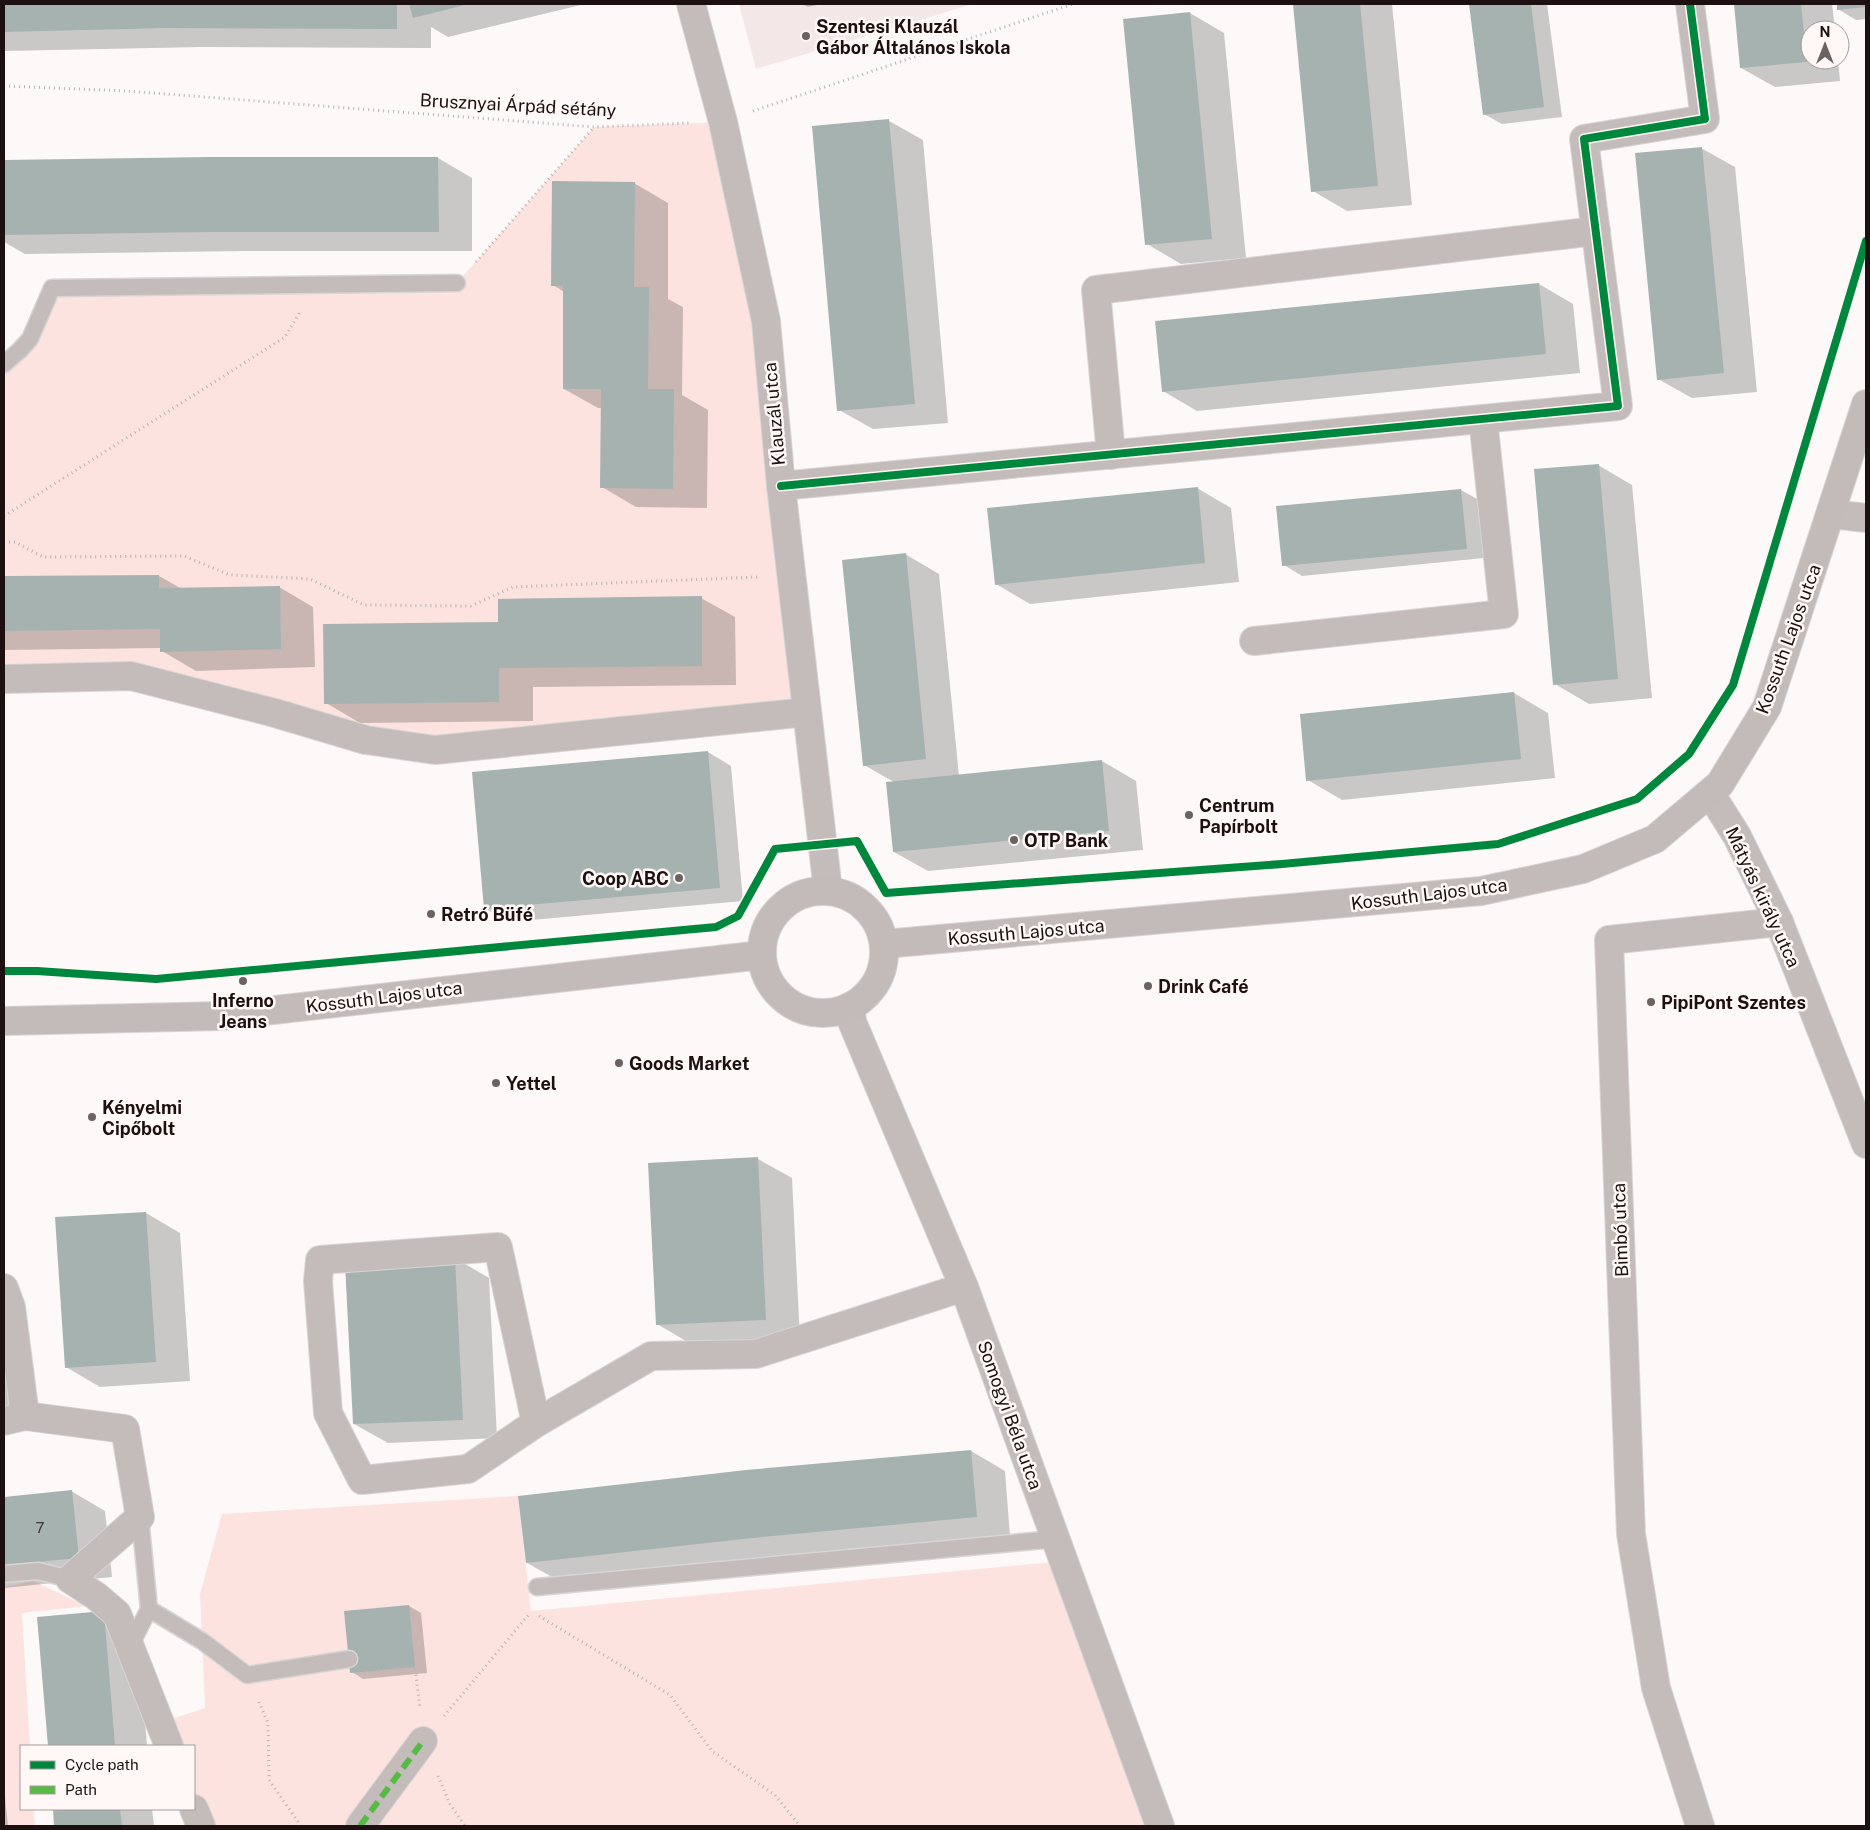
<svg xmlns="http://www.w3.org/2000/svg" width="1870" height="1830" font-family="'Public Sans',sans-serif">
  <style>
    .built { fill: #f3e8e7 }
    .green { fill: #fce3df }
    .shadow { fill: #0003 }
    .building { fill: #a6b2b0 }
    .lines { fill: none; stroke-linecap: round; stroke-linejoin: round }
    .lane-casing { stroke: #d8d5d5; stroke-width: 19 }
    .street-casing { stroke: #d8d5d5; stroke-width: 30 }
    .secondary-casing { stroke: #d8d5d5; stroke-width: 30 }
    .path { stroke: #b8b2b2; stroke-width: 3; stroke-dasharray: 1 4; stroke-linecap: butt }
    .lane { stroke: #c3bcbb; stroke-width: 16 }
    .street { stroke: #c3bcbb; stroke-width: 28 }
    .secondary { stroke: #c3bbb9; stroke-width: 28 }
    .quiet { stroke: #58b947; stroke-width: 6; stroke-dasharray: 12 6; stroke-linecap: butt }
    .cycleway-casing { stroke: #fff8f7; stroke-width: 11 }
    .cycleway { stroke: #00873e; stroke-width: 8 }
    .poi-dot { fill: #6b6262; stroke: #fff8f7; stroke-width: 2 }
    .labels { text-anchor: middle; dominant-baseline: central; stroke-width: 5; stroke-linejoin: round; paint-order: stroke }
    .number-label { font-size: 15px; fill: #3e3938 }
    .poi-label { font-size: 18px; font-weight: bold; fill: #1c1110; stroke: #fff8f7; text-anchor: start }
    .street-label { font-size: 18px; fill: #1c1110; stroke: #fff8f7 }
  </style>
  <rect width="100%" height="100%" fill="#fdf9f9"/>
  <polygon class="built" points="739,4 973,4 756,69"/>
  <g class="green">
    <polygon points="723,122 766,321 807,712 435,750 131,676 4,679 4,364 20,350 52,288 457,283 594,127"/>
    <polygon points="518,1496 531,1611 1063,1561 1160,1826 200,1826 194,1809 194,1746 169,1746 160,1723 205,1708 200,1594 222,1514"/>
    <polygon points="33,1581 87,1606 22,1613 30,1746 21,1746 21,1809 34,1809 35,1826 4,1826 4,1587"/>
  </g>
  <g class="shadow">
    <polygon points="4,4 585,4 448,37 431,27 431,48 201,47 4,51"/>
    <polygon points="802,4 822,4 808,7"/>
    <polygon points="1294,4 1392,4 1412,205 1347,211 1313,191"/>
    <polygon points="1470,4 1547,4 1562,117 1502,124 1484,114"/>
    <polygon points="1735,4 1832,4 1835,30 1810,30 1810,60 1838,60 1840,81 1775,87 1741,68"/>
    <polygon points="1838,4 1866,4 1866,19 1856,20 1838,9"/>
    <polygon points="1190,13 1224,33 1246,258 1181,264 1147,244"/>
    <polygon points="889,121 923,140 948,423 873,429 839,410"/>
    <polygon points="1701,148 1735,167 1757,392 1692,398 1658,379"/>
    <polygon points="211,158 438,158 472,178 472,251 246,251 25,254 4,242 4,161"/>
    <polygon points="634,183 668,203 668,299 683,307 682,395 708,410 707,508 636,507 602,487 602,408 598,408 564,389 564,292 553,285"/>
    <polygon points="1539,284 1573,304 1580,373 1197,411 1163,391"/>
    <polygon points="1598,465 1632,485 1652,698 1589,704 1555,684"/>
    <polygon points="1197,488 1231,508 1239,582 1030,604 996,584"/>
    <polygon points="1461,490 1479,500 1484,558 1302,576 1284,565"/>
    <polygon points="905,554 939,574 959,776 1102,761 1136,781 1143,850 928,871 894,852 894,782 864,765"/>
    <polygon points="159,576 182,589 279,587 313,607 315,667 196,671 162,651 162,648 4,650 4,577"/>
    <polygon points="701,598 735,617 736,685 533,687 533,721 360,723 326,703"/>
    <polygon points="1514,693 1548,713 1555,778 1342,800 1308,780"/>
    <polygon points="708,752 731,766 743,901 509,922 486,909"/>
    <polygon points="758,1159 792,1178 800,1339 691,1344 657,1324 649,1164"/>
    <polygon points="146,1213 180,1233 190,1381 100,1387 66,1367 56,1219"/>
    <polygon points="455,1258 489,1278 497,1438 388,1443 354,1424"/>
    <polygon points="4,1332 18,1404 4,1406"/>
    <polygon points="971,1451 1005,1471 1010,1536 561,1582 527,1563"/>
    <polygon points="71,1491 105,1511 112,1577 4,1588 4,1498"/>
    <polygon points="409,1606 421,1613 427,1673 363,1679 352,1672"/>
    <polygon points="104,1612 138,1632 147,1746 49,1746 38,1618"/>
    <polygon points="4,1787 8,1826 4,1826"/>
    <polygon points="54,1809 152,1809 154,1826 55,1826"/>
  </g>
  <g class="building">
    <polygon points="4,4 397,4 397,29 166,28 4,32"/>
    <polygon points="409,4 469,4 413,18"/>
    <polygon points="1293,4 1360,4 1378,186 1311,192"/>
    <polygon points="1469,4 1531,4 1544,107 1483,115"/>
    <polygon points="1734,4 1801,4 1807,62 1740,68"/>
    <polygon points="1837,4 1866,4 1866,7 1837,10"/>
    <polygon points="1190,12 1212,239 1145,245 1123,19"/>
    <polygon points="889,119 915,404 837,411 812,126"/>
    <polygon points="1702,147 1724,373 1657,380 1635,153"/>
    <polygon points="211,157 438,157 439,232 211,232 4,235 4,160"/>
    <polygon points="552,181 635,182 634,287 649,287 648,389 674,389 673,489 600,488 601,389 563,389 563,286 551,286"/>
    <polygon points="1539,283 1546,354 1162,392 1155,321"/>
    <polygon points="1599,464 1618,679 1553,685 1534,469"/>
    <polygon points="1198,487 1205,563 995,585 987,508"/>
    <polygon points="1461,489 1467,549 1282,566 1276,506"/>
    <polygon points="906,553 926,759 863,766 842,560"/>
    <polygon points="159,575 159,588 280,586 281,649 160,652 160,629 4,631 4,576"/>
    <polygon points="702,596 702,666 499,668 499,702 324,704 323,624 498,622 498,599"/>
    <polygon points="1514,692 1521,759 1306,781 1300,714"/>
    <polygon points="708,751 720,888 484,909 472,772"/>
    <polygon points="1102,760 1109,831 893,852 886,782"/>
    <polygon points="758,1157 766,1320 656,1325 648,1163"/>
    <polygon points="146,1212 156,1362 65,1368 55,1217"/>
    <polygon points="455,1257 463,1420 353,1424 345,1263"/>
    <polygon points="971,1450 977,1517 752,1538 526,1563 518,1496 746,1470"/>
    <polygon points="72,1490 79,1558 4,1565 4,1497"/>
    <polygon points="409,1605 415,1667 350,1673 344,1611"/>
    <polygon points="104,1611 115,1746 48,1746 37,1617"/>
    <polygon points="53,1809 120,1809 122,1826 54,1826"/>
  </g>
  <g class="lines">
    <g class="lane-casing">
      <g id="lane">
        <polyline points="4,364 20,350 30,339 52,288 457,283"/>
        <polyline points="4,1574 38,1571 70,1579"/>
        <polyline points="537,1587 1055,1539"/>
        <polyline points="149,1609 202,1641 247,1675 349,1659"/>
        <polyline points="130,1646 149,1609 140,1517"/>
      </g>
    </g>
    <g class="street-casing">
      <g id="street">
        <polyline points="691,4 723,122 766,321 781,486 828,891"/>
        <polyline points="1111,455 1096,290 1596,231"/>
        <polyline points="781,486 1618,406 1584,139 1705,119 1690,4"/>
        <polyline points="1831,514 1866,518"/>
        <polyline points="1254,641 1504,614 1483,419"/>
        <polyline points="4,679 131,676 275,713 366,740 435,750 807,712"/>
        <polyline points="1710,793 1737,836 1779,922 1866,1144"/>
        <polyline points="849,1007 853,1024 964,1287 1160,1826"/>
        <polyline points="4,1288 11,1307 25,1416"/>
        <polyline points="4,1421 25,1416 125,1429 140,1517 70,1579 96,1596 117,1614 169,1746"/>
        <polyline points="536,1423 468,1469 362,1480 328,1413 318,1281 320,1260 498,1247 536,1423 651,1356 756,1354 964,1287"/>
        <polyline points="194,1809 201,1826"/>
        <polyline points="360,1826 423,1741"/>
        <polyline points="1700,1826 1656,1688 1631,1534 1609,940 1779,922"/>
      </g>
    </g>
    <g class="secondary-casing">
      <g id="secondary">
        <circle cx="823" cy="952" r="61"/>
        <polyline points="884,944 1481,891 1583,869 1655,839 1720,784 1767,707 1866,404"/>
        <polyline points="4,1021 221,1016 762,955"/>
      </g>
    </g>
    <g class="path">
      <polyline points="4,86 127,91 594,127 689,123"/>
      <polyline points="753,111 1073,4"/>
      <polyline points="476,262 594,127"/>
      <polyline points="4,516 285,337 300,312"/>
      <polyline points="4,542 15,542 43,557 184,556 230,575 310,579 364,605 471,606 513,587 758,577"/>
      <polyline points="539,1616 670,1695 712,1751 775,1795 800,1826"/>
      <polyline points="373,1671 415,1667 420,1708"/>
      <polyline points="259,1702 268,1723 269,1780 301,1826"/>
      <polyline points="444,1716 530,1613"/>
      <polyline points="438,1776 450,1804 465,1826"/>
    </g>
    <use href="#lane" class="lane"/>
    <use href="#street" class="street"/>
    <use href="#secondary" class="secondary"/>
    <polyline class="quiet" points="360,1826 423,1741"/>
    <g class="cycleway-casing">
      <g id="cycleway">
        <polyline points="781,486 1618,406 1584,139 1705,119 1690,4"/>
        <polyline points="4,971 37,971 156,979 716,927 738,916 775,849 857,841 886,893 1282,864 1498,844 1637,799 1689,754 1733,685 1866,241"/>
      </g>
    </g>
    <use href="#cycleway" class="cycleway"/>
  </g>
  <g class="poi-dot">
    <circle cx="806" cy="36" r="5"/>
    <circle cx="1189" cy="815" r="5"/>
    <circle cx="1014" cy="840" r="5"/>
    <circle cx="679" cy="878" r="5"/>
    <circle cx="431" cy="914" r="5"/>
    <circle cx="243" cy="981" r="5"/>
    <circle cx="1148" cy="986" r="5"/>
    <circle cx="1651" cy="1002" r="5"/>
    <circle cx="619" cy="1063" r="5"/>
    <circle cx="496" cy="1083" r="5"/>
    <circle cx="92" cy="1117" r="5"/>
  </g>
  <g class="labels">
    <g class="number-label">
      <text x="40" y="1527">7</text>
    </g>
    <g class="poi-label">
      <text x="816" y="26">Szentesi Klauzál<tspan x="816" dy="21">Gábor Általános Iskola</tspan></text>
      <text x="1199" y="805">Centrum<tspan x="1199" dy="21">Papírbolt</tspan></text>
      <text x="1024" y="840">OTP Bank</text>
      <text x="669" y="878" text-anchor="end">Coop ABC</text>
      <text x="441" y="914">Retró Büfé</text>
      <text x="1158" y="986">Drink Café</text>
      <text x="243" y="1000" text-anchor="middle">Inferno<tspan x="243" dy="21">Jeans</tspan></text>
      <text x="1661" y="1002">PipiPont Szentes</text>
      <text x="629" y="1063">Goods Market</text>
      <text x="506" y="1083">Yettel</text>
      <text x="102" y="1107">Kényelmi<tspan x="102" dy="21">Cipőbolt</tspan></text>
    </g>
    <g class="street-label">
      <text transform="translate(518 105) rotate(3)">Brusznyai Árpád sétány</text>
      <text transform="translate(774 414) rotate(-95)">Klauzál utca</text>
      <text transform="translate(1788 639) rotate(-70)">Kossuth Lajos utca</text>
      <text transform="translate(1429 894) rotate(-7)">Kossuth Lajos utca</text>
      <text transform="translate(1763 897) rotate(65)">Mátyás király utca</text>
      <text transform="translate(1026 932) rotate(-5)">Kossuth Lajos utca</text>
      <text transform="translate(384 997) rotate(-7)">Kossuth Lajos utca</text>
      <text transform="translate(1620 1230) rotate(-92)">Bimbó utca</text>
      <text transform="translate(1010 1415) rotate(70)">Somogyi Béla utca</text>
    </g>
  </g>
  <rect width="1870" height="1830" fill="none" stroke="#1c1110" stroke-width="10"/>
  <rect x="20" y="1745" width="175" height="65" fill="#fff8f7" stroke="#a49c9b"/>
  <rect x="30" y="1761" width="25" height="8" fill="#00873e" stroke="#a49c9b"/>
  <text x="65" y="1770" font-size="15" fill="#1c1110">Cycle path</text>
  <rect x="30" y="1786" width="25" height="8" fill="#58b947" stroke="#a49c9b"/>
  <text x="65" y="1795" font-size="15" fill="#1c1110">Path</text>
  <g transform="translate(1825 45)"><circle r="24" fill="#fff8f7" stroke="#a49c9b"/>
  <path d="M0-4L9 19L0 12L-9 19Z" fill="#6b6262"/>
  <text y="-8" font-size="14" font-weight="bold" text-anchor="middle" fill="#1c1110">N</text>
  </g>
</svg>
